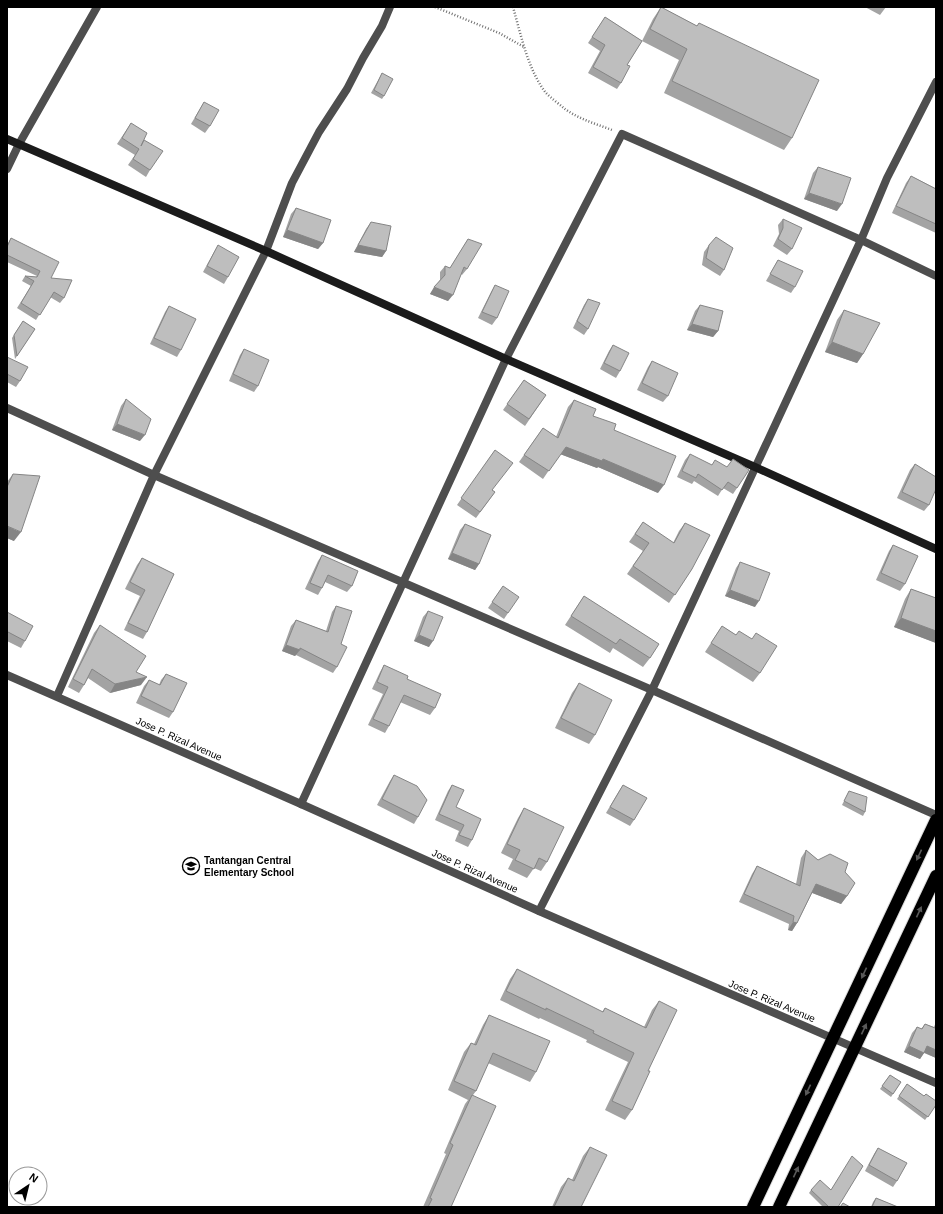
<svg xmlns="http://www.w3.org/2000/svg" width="943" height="1214" font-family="Helvetica,sans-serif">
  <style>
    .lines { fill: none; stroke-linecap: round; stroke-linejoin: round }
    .highway-casing { stroke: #dbdbdb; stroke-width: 14 }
    .path { stroke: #707070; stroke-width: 2.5; stroke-dasharray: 1 2; stroke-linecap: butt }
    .street { stroke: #4e4e4e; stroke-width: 8 }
    .secondary { stroke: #1b1b1b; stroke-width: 8 }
    .highway { stroke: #000; stroke-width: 12 }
    .wall { fill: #a3a3a3 }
    .shaded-wall { fill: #858585 }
    .building { fill: #bebebe; stroke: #858585 }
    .oneway { fill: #595959 }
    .labels { text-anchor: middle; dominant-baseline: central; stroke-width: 3; stroke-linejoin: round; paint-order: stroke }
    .street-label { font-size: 10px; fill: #000; stroke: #fff }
    .poi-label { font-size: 10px; font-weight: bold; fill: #000; stroke: #fff; text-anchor: start }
  </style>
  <rect width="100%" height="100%" fill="#fff"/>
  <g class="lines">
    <g class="highway-casing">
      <g id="highway">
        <polyline points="753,1207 936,820"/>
        <polyline points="779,1207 936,876"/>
      </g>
    </g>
    <g class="path">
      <polyline points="435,7 499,33 524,47"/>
      <path d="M513 7C521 35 528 70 546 93 551 98 559 104 565 109 579 119 596 124 612 130"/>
    </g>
    <g class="street">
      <polyline points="7,169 19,144 97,7"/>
      <polyline points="7,408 154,475 652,690 936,815"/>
      <polyline points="7,675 301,804 539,911 936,1083"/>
      <polyline points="57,696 154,475 266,251 292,183 319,132 347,89 363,58 382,26 390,7"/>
      <polyline points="301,804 506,359 622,134 861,240 936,276"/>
      <polyline points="539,911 652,690 861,240 887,178 936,82"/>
    </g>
    <polyline class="secondary" points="7,139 266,251 506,359 755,467 936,549"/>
    <use href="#highway" class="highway"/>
  </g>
  <g class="wall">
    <polygon points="661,7 697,26 699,23 792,138 784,150 664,93 679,60 642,41 627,65 621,83 617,89 588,73 600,51 588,43 605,17 642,41 653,19"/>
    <polygon points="865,7 886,7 880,15"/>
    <polygon points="382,73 384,96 382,99 371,93"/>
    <polygon points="204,102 210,126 205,133 191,124"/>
    <polygon points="131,123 142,143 150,170 146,177 128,165 135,155 117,144"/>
    <polygon points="818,167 837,211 804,199 813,173"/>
    <polygon points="911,176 935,188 936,185 936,233 892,213 906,183"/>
    <polygon points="296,208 323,243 318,249 283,237 291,214"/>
    <polygon points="783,219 792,249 787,255 773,246 779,234 778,225"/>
    <polygon points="371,222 386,251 382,257 354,252 366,229"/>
    <polygon points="11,238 51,278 64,298 60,303 50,297 36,320 17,308 31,286 22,281 25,276 36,277 37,276 7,262 7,245"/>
    <polygon points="468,239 467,269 462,275 461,274 448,301 430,294 440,280 440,272 445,266 450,268"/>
    <polygon points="218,245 228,277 224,284 203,272 214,252"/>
    <polygon points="709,245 724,270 720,276 702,265 704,252"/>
    <polygon points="778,260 795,287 791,293 766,281"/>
    <polygon points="495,285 497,318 492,325 478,318 491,292"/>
    <polygon points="588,299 588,329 584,335 573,328 584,305"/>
    <polygon points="700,305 718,331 713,337 687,330 695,311"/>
    <polygon points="169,306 181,350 177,357 150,344 165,312"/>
    <polygon points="844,310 863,354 857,363 825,352 837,320"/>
    <polygon points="23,321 35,329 15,359 12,338"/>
    <polygon points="613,345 620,371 616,378 600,369 609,351"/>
    <polygon points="244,349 258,386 254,392 229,381 240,355"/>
    <polygon points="7,357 20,381 16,387 7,382"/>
    <polygon points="652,361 668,396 663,402 637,390 648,367"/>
    <polygon points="524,380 546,395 525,426 503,410"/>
    <polygon points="126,399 140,441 112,430 121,406"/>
    <polygon points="574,400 593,416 614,430 658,493 598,467 597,468 560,454 543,479 519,462 543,428 556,437 568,407"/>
    <polygon points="495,450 492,490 495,492 476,518 457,505"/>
    <polygon points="690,454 737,488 733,494 723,488 718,496 694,481 692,484 677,477 685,460"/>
    <polygon points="915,464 929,505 924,511 897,498 910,470"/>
    <polygon points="13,474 14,541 7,538 7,482"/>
    <polygon points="643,522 673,543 679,531 685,523 692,569 669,603 627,574 643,551 629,542"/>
    <polygon points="465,524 479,564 475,570 448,559 460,530"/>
    <polygon points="893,545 905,584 900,591 876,580 889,551"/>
    <polygon points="322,555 352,586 347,592 325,582 322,588 318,595 305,589 318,561"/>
    <polygon points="142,558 174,574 147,632 143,639 124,630 140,596 125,589 137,565"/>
    <polygon points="740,562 755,607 725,596 736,568"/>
    <polygon points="503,586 508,613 504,619 488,608"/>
    <polygon points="911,589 936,598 936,597 936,643 894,627 905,599"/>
    <polygon points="584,596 650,658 643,667 613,648 610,653 565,625"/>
    <polygon points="336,606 341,644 337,667 333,673 296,655 295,656 282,651 291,626 296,620 326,631 332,612"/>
    <polygon points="428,611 429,647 414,641 423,617"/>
    <polygon points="7,612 25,641 21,648 7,641"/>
    <polygon points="100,625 136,672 141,685 110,693 88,678 84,685 79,693 68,687 94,633"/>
    <polygon points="722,626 736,635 752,639 760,673 753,682 705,652"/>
    <polygon points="384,665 407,679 435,708 430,715 400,702 389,726 385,733 368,725 383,694 372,689 380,672"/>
    <polygon points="166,674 173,712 169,718 136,703 144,686 149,680 159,685 161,680"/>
    <polygon points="579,683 595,735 589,744 555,728 572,693"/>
    <polygon points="394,775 418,817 414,824 377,805 390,781"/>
    <polygon points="452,785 456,807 472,840 468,847 455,841 459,831 435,820 448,791"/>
    <polygon points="623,785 634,820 630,826 606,813 619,791"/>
    <polygon points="849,791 865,812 863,816 842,805"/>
    <polygon points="524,808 547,862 541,871 534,868 527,878 508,869 513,859 501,853 518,818"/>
    <polygon points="806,850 818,860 845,872 847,896 841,904 812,893 797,923 792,931 788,930 789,924 739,902 752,874 757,866 796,884 801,858"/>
    <polygon points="517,969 602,1012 605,1008 644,1027 652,1010 659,1001 648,1071 632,1110 625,1120 605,1110 628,1062 586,1042 587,1040 540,1018 539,1019 500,1000 510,979"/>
    <polygon points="489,1015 536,1072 530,1082 488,1063 476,1091 473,1095 451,1207 423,1207 446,1154 444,1153 465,1104 468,1100 448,1090 464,1052 471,1043 474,1044 483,1025"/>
    <polygon points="936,1022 936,1058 924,1053 920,1059 904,1052 912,1033 917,1027 921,1029 925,1024 934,1027"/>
    <polygon points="890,1075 901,1082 891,1097 880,1089"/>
    <polygon points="907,1084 936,1105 925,1120 897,1099"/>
    <polygon points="590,1147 581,1207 552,1207 561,1187 568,1178 572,1180 583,1156"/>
    <polygon points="878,1148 897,1181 893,1187 865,1171 874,1154"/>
    <polygon points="811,1190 831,1190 838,1207 823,1207 809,1193"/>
    <polygon points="876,1198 898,1207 871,1207 873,1202"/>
  </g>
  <g class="shaded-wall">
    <polygon points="809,193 842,204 837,211 804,199"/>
    <polygon points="287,230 323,243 318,249 283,237"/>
    <polygon points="358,245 386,251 382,257 354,252"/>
    <polygon points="434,287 453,295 448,301 430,294"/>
    <polygon points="692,324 718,331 713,337 687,330"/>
    <polygon points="832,342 863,354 857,363 825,352"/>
    <polygon points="117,424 145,435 140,441 112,430"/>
    <polygon points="566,447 603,459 664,485 658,493 598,467 597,468 560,454"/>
    <polygon points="8,527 21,532 14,541 7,538 7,529"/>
    <polygon points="452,553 479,564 475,570 448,559"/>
    <polygon points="730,590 759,601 755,607 725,596"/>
    <polygon points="901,618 936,631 936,643 894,627"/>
    <polygon points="419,635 433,641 429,647 414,641"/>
    <polygon points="286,645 300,650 295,656 282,651"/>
    <polygon points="147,677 141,685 110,693 115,684"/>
    <polygon points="816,884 847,896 841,904 810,892"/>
    <polygon points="793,922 797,923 792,931 788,930"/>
    <polygon points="909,1046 924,1053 920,1059 904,1052"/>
    <polygon points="927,1046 936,1050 936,1058 923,1052"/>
  </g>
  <g class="building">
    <polygon points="661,7 697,26 699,23 819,80 792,138 672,81 687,49 650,29"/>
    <polygon points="605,17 642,41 627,65 630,66 621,83 593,67 605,45 592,37"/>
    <polygon points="382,73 393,79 384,96 374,90"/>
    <polygon points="204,102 219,110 210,126 195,118"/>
    <polygon points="131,123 147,133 141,146 144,140 163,151 150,170 133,159 139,149 122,138"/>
    <polygon points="818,167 851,178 842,204 809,193"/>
    <polygon points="911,176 936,189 936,224 896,206"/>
    <polygon points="296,208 331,220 323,243 287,230"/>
    <polygon points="783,219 802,228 792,249 778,239 783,228"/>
    <polygon points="371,222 391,226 386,251 358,245"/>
    <polygon points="716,237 733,248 724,270 706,258 709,245"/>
    <polygon points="11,238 59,262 51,278 72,280 64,298 54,292 40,315 21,303 34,281 25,276 37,277 40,271 7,255 7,247"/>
    <polygon points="468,239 482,244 467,269 464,267 453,295 434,287 445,275 445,266 450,268"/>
    <polygon points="218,245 239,257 228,277 207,266"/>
    <polygon points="778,260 803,271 795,287 770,274"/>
    <polygon points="495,285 509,291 497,318 482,312"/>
    <polygon points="588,299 600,303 588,329 577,321"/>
    <polygon points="700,305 723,311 718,331 692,324"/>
    <polygon points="169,306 196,319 181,350 154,338"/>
    <polygon points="844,310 880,323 863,354 832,342"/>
    <polygon points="23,321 35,329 17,356 14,335"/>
    <polygon points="613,345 629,353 620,371 604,363"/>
    <polygon points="244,349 269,360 258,386 233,374"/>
    <polygon points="7,357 28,367 20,381 7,374"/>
    <polygon points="652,361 678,373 668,396 642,383"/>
    <polygon points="524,380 546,395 529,419 507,404"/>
    <polygon points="126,399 151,419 145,435 117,424"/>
    <polygon points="574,400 596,409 593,416 616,424 614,430 676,456 664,485 603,459 602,461 566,447 549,471 524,455 543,428 558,438"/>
    <polygon points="495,450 513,463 492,490 495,492 480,512 461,498"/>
    <polygon points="690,454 712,465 715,460 727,467 733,459 749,470 737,488 728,482 722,490 698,474 696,478 682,471"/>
    <polygon points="915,464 936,477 936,489 929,505 902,492"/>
    <polygon points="13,474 40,476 21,532 7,526 7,487"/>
    <polygon points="643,522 674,543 685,523 710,535 692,569 675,595 633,566 649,543 635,534"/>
    <polygon points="465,524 491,535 479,564 452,553"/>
    <polygon points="893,545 918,556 905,584 881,573"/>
    <polygon points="322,555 358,571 352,586 328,575 322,588 310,583"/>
    <polygon points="142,558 174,574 147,632 128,623 145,590 130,582"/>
    <polygon points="740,562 770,573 759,601 730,590"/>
    <polygon points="503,586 519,597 508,613 492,602"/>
    <polygon points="911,589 936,598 936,631 901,618"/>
    <polygon points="584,596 659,644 650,658 620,639 616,644 571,616"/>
    <polygon points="336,606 352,611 341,644 347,647 337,667 300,648 300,650 286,645 296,620 328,632"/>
    <polygon points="428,611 443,617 433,641 419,635"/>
    <polygon points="7,612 33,626 25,641 8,632 7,634"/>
    <polygon points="100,625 146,656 136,672 147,677 115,684 92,669 84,685 73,679"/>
    <polygon points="722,626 736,635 739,631 752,639 756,633 777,646 760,673 711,643"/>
    <polygon points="384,665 408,676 407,679 441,694 435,708 404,695 389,726 373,719 388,687 377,682"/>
    <polygon points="166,674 187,683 173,712 141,696 149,680 160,685"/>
    <polygon points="579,683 612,700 595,735 561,718"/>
    <polygon points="394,775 417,786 427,800 418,817 382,799"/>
    <polygon points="452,785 464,790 456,807 481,819 472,840 459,835 464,825 439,814"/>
    <polygon points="623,785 647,798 634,820 610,807"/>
    <polygon points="849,791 867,797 865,812 844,801"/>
    <polygon points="524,808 564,827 547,862 539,858 534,869 515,860 520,850 507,844"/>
    <polygon points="806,850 818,860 830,854 848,863 845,872 855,883 847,896 816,884 797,923 793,922 794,916 744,894 757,866 800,886"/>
    <polygon points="517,969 603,1012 605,1008 646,1028 659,1001 677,1010 648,1071 650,1071 632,1110 612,1101 634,1053 593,1033 594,1031 546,1008 546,1010 506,991"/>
    <polygon points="489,1015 550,1041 536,1072 493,1053 476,1091 454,1081 471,1043 476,1045"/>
    <polygon points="925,1024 935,1028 936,1026 936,1050 927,1046 924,1053 909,1046 917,1027 922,1029"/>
    <polygon points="890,1075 901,1082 893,1094 882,1086"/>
    <polygon points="907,1084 924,1096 926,1094 936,1101 936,1105 928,1117 899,1096"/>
    <polygon points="472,1095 496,1106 451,1207 428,1207 432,1199 430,1198 453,1145 450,1143"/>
    <polygon points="590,1147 607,1155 581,1207 554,1207 568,1178 574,1181"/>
    <polygon points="878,1148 907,1163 897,1181 869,1165"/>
    <polygon points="852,1156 863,1166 838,1207 829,1207 811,1190 820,1180 831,1190"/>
    <polygon points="876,1198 898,1207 872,1207"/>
    <polygon points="843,1203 850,1207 840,1207"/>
  </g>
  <defs><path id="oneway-solid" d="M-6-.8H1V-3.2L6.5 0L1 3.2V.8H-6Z"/></defs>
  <g class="oneway">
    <use href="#oneway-solid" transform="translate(919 855) rotate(115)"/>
    <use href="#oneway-solid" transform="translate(919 912) rotate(-65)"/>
    <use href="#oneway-solid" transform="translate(864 973) rotate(115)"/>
    <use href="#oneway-solid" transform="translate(864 1029) rotate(-65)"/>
    <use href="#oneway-solid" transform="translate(808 1090) rotate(115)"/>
    <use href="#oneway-solid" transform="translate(796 1172) rotate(-65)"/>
  </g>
  <defs>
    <g id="school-ring" transform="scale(0.9)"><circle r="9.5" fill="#fff" stroke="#000" stroke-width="1.5"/><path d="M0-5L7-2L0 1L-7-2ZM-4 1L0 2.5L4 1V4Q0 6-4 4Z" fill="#000"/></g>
  </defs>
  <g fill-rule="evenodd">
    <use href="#school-ring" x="191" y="866"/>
  </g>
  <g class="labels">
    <g class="street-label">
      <text transform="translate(179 739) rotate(24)">Jose P. Rizal Avenue</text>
      <text transform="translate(475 871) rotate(24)">Jose P. Rizal Avenue</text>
      <text transform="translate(772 1001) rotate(23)">Jose P. Rizal Avenue</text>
    </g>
    <g class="poi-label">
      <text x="204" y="860">Tantangan Central<tspan x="204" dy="12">Elementary School</tspan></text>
    </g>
  </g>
  <rect width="943" height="1214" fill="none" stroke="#000000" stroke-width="16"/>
  <g transform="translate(28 1186) rotate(35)"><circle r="19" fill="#ffffff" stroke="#999999"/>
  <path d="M0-3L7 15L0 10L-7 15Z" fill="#000000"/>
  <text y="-6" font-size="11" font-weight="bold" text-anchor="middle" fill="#000000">N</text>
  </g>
</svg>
